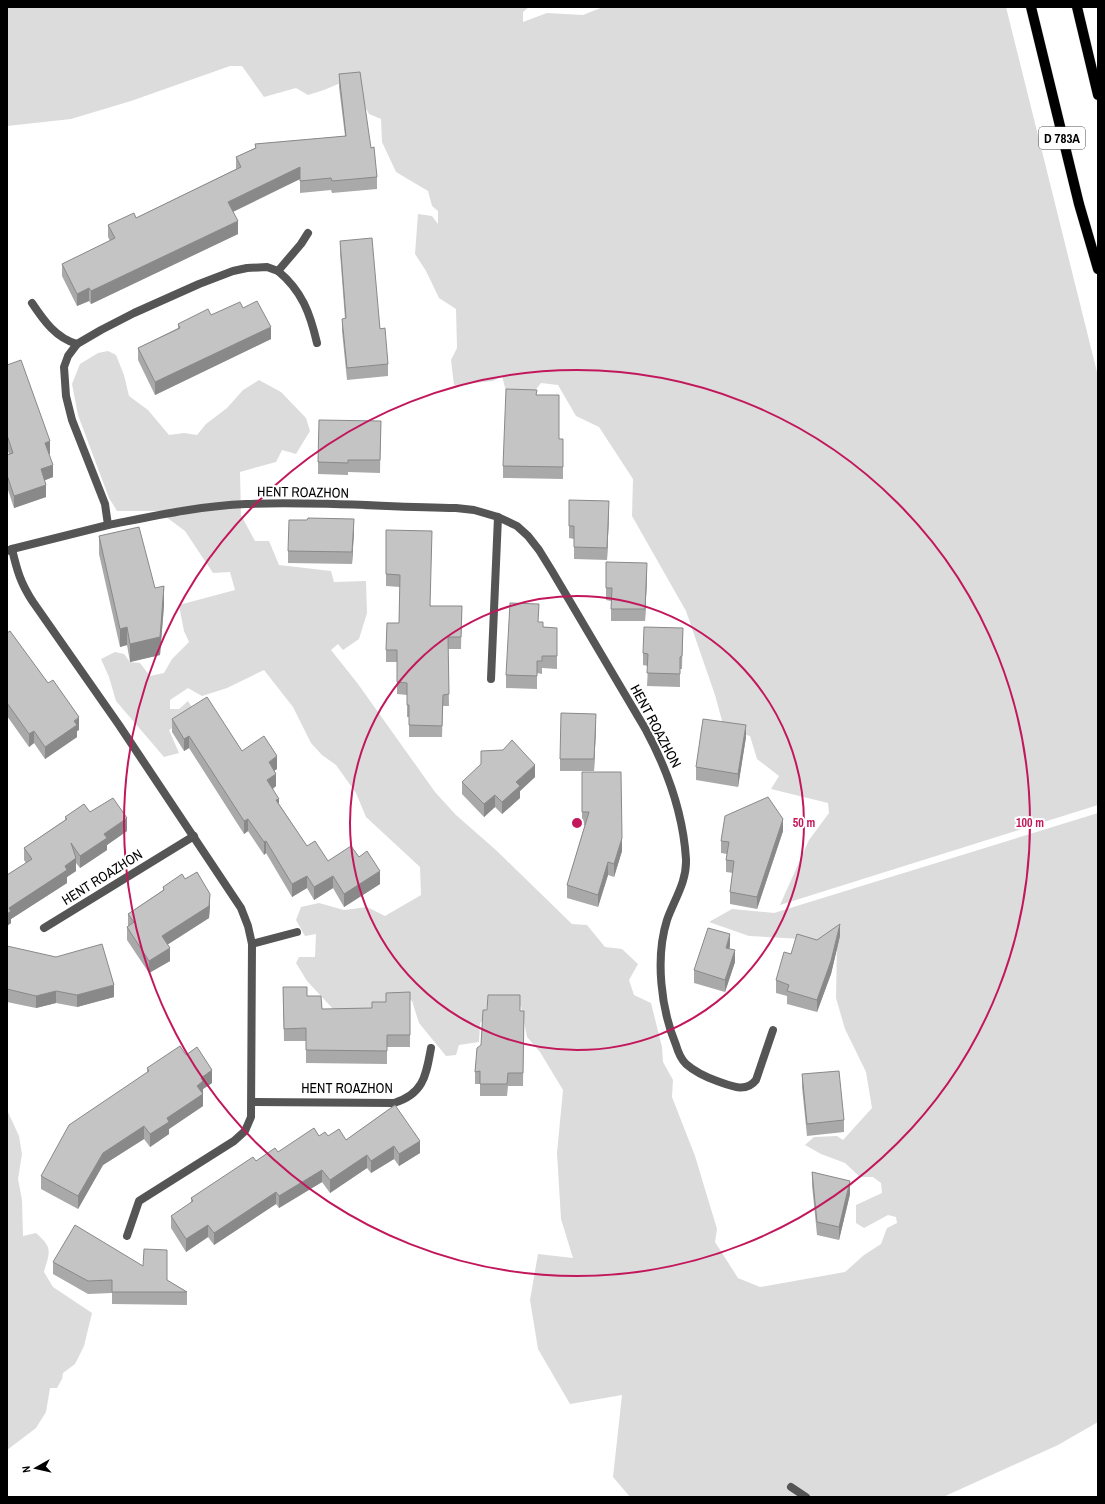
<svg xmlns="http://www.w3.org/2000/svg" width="1105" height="1504" font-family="'Archivo Narrow',sans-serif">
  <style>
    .green { fill: #dcdcdc }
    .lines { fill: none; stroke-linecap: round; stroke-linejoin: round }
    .primary-casing { stroke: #dbdbdb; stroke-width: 11 }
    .street { stroke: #555; stroke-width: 8 }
    .primary { stroke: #000; stroke-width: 10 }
    .wall { fill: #a9a9a9 }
    .shaded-wall { fill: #898989 }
    .building { fill: #c4c4c4; stroke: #898989 }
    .ring { fill: none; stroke: #c2185b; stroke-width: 2 }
    .labels { text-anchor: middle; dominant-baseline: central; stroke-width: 4; stroke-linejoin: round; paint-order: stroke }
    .shield { fill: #fff; stroke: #4c4c4c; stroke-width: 1 }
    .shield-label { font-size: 13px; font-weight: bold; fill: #000 }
    .street-label { font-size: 14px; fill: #000; stroke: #fff }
    .centre { fill: #c2185b; stroke: #fff; stroke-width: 2 }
    .ring-label { font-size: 12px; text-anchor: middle; font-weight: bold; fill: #c2185b; stroke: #fff; stroke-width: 4; stroke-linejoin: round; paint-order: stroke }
  </style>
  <rect width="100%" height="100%" fill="#fff"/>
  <g class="green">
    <polygon points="7,7 529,7 523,12 523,22 547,13 583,15 603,7 1006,7 1098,376 1098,805 780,905 809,840 829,813 828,803 771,789 779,776 757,759 750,736 724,728 715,695 686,611 632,516 633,479 599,427 576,416 558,385 541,383 530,397 508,399 502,376 493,381 454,385 451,360 457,348 456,309 439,298 426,271 415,254 418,214 432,216 438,224 438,211 432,206 428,191 396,172 382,142 381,119 369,114 350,79 324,90 308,95 296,88 264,97 242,66 230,66 131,101 71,119 7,126"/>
    <polygon points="108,351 116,355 124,375 129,396 148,410 169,435 184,433 197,435 206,424 227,408 243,390 259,380 281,392 306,418 310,431 296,454 282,450 276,462 240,472 241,515 255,541 269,541 279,565 331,571 334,582 366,581 367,613 359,639 343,650 338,644 331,650 358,684 435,792 456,815 497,851 572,924 587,925 605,947 622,949 638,964 629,980 634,995 651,1003 662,1047 663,1062 673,1080 672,1097 695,1156 717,1229 715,1242 738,1278 760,1287 845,1272 864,1255 881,1244 887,1228 897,1223 896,1217 888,1215 864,1228 856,1223 856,1205 882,1193 881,1183 873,1177 860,1177 845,1163 821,1154 805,1145 814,1137 837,1136 843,1140 872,1108 866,1072 845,1029 836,998 837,941 749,936 709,922 732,909 774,913 1098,813 1098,1422 1058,1445 943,1497 630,1497 613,1477 622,1395 570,1404 538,1349 530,1300 538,1254 573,1258 561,1219 557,1153 563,1090 540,1052 527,1037 521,1006 487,1006 484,1019 480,1023 479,1042 459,1045 456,1055 446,1056 419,1023 412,1001 399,995 381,1009 335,1011 307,981 296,963 299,957 315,957 316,934 305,936 296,920 301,907 319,903 344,910 367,907 385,916 421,895 420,867 366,817 356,793 336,765 322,755 311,743 293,707 264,670 227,688 202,696 188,688 170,700 170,709 179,709 188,701 196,714 169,730 179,753 164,757 116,701 109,677 101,659 115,652 124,654 130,662 140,663 150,676 164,673 172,659 189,642 184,631 179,605 235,590 230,572 213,573 185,531 158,511 117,511 109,498 78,415 72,384 80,364 98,353"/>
    <path d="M7 1110 19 1136 22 1154 18 1179 22 1200 23 1236 36 1233C53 1248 50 1251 44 1272L53 1287 92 1313 84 1346 75 1364 63 1373 62 1379 57 1388H50L46 1412 36 1428 7 1450Z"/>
  </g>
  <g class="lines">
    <g class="primary-casing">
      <g id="primary">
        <polyline points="1031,7 1079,204 1098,269"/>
        <polyline points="1077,7 1098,95"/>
      </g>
    </g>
    <g class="street">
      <path d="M278 271C302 291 310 313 317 343"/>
      <path d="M32 303C44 321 56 338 77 344"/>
      <path d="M498 517 517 526 528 536 539 550 552 571 646 730C668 771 683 812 686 859 687 882 674 900 667 920 655 958 661 1009 676 1045 678 1052 681 1059 686 1064 695 1072 706 1077 717 1081 731 1086 746 1093 756 1080L773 1030"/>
      <path d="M108 525C154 516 199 506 246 504 316 501 386 507 456 508L474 510 498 517 491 679"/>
      <polyline points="12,549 108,525 105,504 72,420 66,396 64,367 68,356 77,344 101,330 134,313 199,284 233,271 247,268 267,267 278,271 301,244 308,233"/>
      <path d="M7 551 12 549C17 571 21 584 33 602L119 725 241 908 248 926 252 944 251 1117 245 1131 234 1141 139 1201 127 1236"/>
      <polyline points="44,928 194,836"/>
      <polyline points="252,944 297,932"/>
      <path d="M252 1102 394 1103C424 1094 426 1075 431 1048"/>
      <polyline points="791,1487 806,1497"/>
    </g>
    <use href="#primary" class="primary"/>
  </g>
  <g class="wall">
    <polygon points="339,74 371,148 377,177 377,189 332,193 331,190 300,193 300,179 233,212 238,234 91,304 89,301 77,306 62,276 62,264 110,241 108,237 108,225 136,218 236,169 236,157 255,148 255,144 345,136 339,87"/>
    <polygon points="340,241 380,329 388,364 388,376 347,380 342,331 342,319 345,319 340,253"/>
    <polygon points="243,308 271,339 155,395 138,360 138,348 178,328 178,324 211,315"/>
    <polygon points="7,365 50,454 49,454 53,477 44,480 46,497 14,508 7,487 7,455 9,454 7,448"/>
    <polygon points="537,395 559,439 563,439 563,479 503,478 503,466"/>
    <polygon points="381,421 380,473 348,472 348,475 318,474 318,462"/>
    <polygon points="569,500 609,513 607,560 574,559 574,539 569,538"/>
    <polygon points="386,530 431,606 462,606 461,649 448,649 449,706 443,706 442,737 409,737 409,717 407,717 407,695 397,694 397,662 386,662 386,650 399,623 400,587 386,586"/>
    <polygon points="354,531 352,564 288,563 288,551"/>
    <polygon points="99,536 155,588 164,605 160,655 130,662 127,645 120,647 99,554"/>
    <polygon points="606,562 647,575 645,621 611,621 611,601 606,600"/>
    <polygon points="539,622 543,627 557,628 557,669 542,668 542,674 537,673 537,689 506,688 506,675"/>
    <polygon points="683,628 682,669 680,669 680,687 647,686 648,666 643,665 643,653"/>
    <polygon points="7,633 79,730 77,731 77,737 45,759 34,743 29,747 7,716"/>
    <polygon points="172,719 242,751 277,769 274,771 276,786 273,789 279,804 307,846 328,861 359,857 380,884 344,907 333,888 314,900 307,888 292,897 266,853 264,855 248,831 244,834 189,748 184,751 172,732"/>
    <polygon points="596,726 594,771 560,771 560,759"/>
    <polygon points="746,737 738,787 696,780 696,767"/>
    <polygon points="582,772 622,851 614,877 608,875 598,907 567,898 567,885 585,825 582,825"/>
    <polygon points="535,777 520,791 520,798 502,814 495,807 484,817 462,794 462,782"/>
    <polygon points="90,812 127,831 107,845 107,850 80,868 76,863 76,871 67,877 67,883 11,919 11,923 7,926 7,875 26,863 24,860 24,848 65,820 65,817"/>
    <polygon points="783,831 757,909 730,904 730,892 733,873 726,872 726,860 727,854 721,853 721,841"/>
    <polygon points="185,879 210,906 209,918 167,945 170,961 149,973 127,940 127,927 128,926 128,914 163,890 163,887"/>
    <polygon points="840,936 831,974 817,1012 787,1004 787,996 776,993 776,980 791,954 817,940"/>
    <polygon points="7,946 114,997 77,1007 56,1003 36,1008 7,1002"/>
    <polygon points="730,946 729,948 735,962 725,992 694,983 694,970"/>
    <polygon points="283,987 307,996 322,1009 410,1035 410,1047 387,1047 387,1064 306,1063 306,1041 284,1041"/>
    <polygon points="520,1011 524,1011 523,1086 508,1086 507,1096 480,1096 480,1084 475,1084 475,1072 481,1045"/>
    <polygon points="186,1055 212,1083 203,1089 203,1106 169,1129 169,1134 150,1147 144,1139 103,1165 78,1209 41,1189 41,1176 147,1073 147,1068"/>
    <polygon points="802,1074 844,1120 844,1132 807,1136 802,1087"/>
    <polygon points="395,1105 420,1153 399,1166 394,1159 371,1173 367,1168 330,1193 322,1182 279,1208 276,1204 214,1245 208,1237 186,1252 171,1228 171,1216 191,1203 191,1198 256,1161 319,1136 328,1136 346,1140"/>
    <polygon points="812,1172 850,1194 839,1240 817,1235 812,1185"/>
    <polygon points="53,1262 167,1280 187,1292 187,1305 112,1304 112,1293 88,1294 53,1274"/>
  </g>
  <g class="shaded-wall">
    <polygon points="300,167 300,179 228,214 228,202"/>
    <polygon points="238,221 238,234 91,304 91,291"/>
    <polygon points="89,288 89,301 77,306 77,294"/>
    <polygon points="271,327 271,339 155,395 155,382"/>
    <polygon points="50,441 50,454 45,455 45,443"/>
    <polygon points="53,465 53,477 41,482 41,469"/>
    <polygon points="46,485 46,497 14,508 14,496"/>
    <polygon points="609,501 609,513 607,560 607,548"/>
    <polygon points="354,519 354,531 352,564 352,552"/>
    <polygon points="647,563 647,575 645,621 645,609"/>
    <polygon points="164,586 164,605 160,655 130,662 130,644"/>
    <polygon points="127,627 127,645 120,647 120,629"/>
    <polygon points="596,714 596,726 594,771 594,759"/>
    <polygon points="79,717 79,730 77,731 77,737 45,759 45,747"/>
    <polygon points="746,725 746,737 738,787 738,774"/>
    <polygon points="34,731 34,743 29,747 29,734"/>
    <polygon points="189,736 189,748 184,751 184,739"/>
    <polygon points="277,756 277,769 269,774 269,762"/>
    <polygon points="535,765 535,777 520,791 520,798 502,814 502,802 516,782"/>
    <polygon points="276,774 276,786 267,792 267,780"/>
    <polygon points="495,795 495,807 484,817 484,804"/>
    <polygon points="279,799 279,811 276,800"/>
    <polygon points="127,818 127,831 107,845 107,850 80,868 80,856 104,834"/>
    <polygon points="248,819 248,831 244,834 244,821"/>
    <polygon points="783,819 783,831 757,909 757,897"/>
    <polygon points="622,838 622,851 614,877 614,864"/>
    <polygon points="266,841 266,853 264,855 264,842"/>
    <polygon points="76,858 76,871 67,877 67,883 11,919 11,923 7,926 7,914 9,908 65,866"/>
    <polygon points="608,862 608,875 598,907 598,895"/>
    <polygon points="380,871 380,884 344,907 344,894"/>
    <polygon points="307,876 307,888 292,897 292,884"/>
    <polygon points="333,876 333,888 314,900 314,887"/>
    <polygon points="210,894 210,906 209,918 162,948 162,936"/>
    <polygon points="840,924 840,936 831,974 817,1012 817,1000"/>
    <polygon points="730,934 730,946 726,960 726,948"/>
    <polygon points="170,948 170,961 149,973 149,961"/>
    <polygon points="735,950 735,962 725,992 725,980"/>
    <polygon points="114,985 114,997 77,1007 77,995"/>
    <polygon points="56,991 56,1003 36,1008 36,996"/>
    <polygon points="212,1070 212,1083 203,1089 203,1106 169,1129 169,1134 150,1147 150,1134 167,1118 197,1086 201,1078"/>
    <polygon points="144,1126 144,1139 103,1165 78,1209 78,1196 103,1153"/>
    <polygon points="420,1141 420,1153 399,1166 399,1154"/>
    <polygon points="394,1146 394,1159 371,1173 371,1161"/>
    <polygon points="367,1155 367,1168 330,1193 330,1180"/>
    <polygon points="322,1170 322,1182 279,1208 279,1196"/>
    <polygon points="850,1181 850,1194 839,1240 839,1227"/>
    <polygon points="276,1192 276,1204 214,1245 214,1233"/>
    <polygon points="208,1225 208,1237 186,1252 186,1239"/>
  </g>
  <g class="building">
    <polygon points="360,72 371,148 374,147 377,177 332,181 331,178 300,181 300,167 228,202 238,221 91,291 89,288 77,294 62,264 115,238 108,225 134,213 136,218 241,167 236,157 256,148 255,144 346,136 339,74"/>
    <polygon points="372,238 380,329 385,328 388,364 347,368 342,319 346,318 340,241"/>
    <polygon points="257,301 271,327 155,382 138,348 180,328 178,324 208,309 211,315 240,302 243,308"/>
    <polygon points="21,360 50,441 45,443 53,465 41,469 46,485 14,496 7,475 7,455 13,453 7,435 7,365"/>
    <polygon points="506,389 537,390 536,395 559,395 559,439 563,439 563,467 503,466"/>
    <polygon points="319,420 381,421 380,460 348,460 348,463 318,462"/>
    <polygon points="569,500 609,501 607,548 574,547 574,526 569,526"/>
    <polygon points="308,518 354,519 352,552 288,551 289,520 307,520"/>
    <polygon points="139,527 155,588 164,586 160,637 130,644 127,627 120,629 99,536"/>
    <polygon points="386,530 432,531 430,606 462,606 461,637 448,637 449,694 443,695 442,726 409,725 409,705 407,705 407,683 397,682 397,650 386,650 387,623 399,623 400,575 386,574"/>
    <polygon points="606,562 647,563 645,609 611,609 612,588 606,588"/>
    <polygon points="510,603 539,604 538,622 543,622 543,627 557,628 557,656 542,656 542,661 537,661 537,676 506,675"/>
    <polygon points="644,627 683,628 682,656 680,657 680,674 647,673 648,654 643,653"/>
    <polygon points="10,631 48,683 53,680 79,717 74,721 77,725 45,747 34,731 29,734 7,703 7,633"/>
    <polygon points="207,697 242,751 264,736 277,756 269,762 276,774 267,780 279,799 276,800 307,846 315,841 328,861 351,846 359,857 367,851 380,871 344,894 333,876 314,887 307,876 292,884 266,841 264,842 248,819 244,821 189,736 184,739 172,719"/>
    <polygon points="561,713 596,714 594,759 560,759"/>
    <polygon points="703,719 746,725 738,774 696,767"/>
    <polygon points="512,740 535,765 516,782 520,786 502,802 495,795 484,804 462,782 481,764 481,751 503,750"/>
    <polygon points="582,772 621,772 622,838 614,864 608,862 598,895 567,885 589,812 582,812"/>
    <polygon points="768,797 783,819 757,897 730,892 734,861 726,860 729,842 721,841 725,816"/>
    <polygon points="113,798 127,818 104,834 107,838 80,856 71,843 76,858 65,866 67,870 9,908 11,911 7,914 7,875 32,859 24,848 67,819 65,817 84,804 90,812"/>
    <polygon points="197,872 210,894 209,906 162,936 170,948 149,961 127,927 134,922 128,914 164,890 163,887 182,874 185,879"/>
    <polygon points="840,924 831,961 817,1000 787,991 789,985 776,980 784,952 791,954 797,934 817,940"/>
    <polygon points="708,928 730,934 726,948 735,950 725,980 694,970"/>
    <polygon points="102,944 114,985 77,995 56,991 36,996 7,989 7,946 56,957"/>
    <polygon points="283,987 307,987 307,996 321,996 322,1009 372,1008 372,1002 386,1002 386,993 410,992 410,1035 387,1035 387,1051 306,1050 306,1028 284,1029"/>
    <polygon points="488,995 520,995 520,1011 524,1011 523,1073 508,1073 507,1084 480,1084 480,1071 475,1072 477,1048 481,1045 483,1010 487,1010"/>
    <polygon points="180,1046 186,1055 197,1047 212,1070 201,1078 203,1081 197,1086 203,1094 167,1118 169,1122 150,1134 144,1126 103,1153 78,1196 41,1176 69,1125 149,1071 147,1068"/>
    <polygon points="839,1071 844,1120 807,1124 802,1074"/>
    <polygon points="395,1105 420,1141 399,1154 394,1146 371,1161 367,1155 330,1180 322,1170 279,1196 276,1192 214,1233 208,1225 186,1239 171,1216 193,1201 191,1198 253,1157 256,1161 275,1148 278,1152 314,1128 319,1136 325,1132 328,1136 339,1129 346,1140"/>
    <polygon points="812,1172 850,1181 839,1227 817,1222"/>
    <polygon points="75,1225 143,1266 144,1249 167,1250 167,1280 187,1292 112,1292 112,1280 88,1281 53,1262"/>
  </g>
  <g class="ring">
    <circle cx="577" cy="823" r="227"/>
    <circle cx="577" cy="823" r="453"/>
  </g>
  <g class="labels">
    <rect class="shield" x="1039" y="127" width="46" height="22" rx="3"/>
    <g class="shield-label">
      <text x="1062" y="138">D 783A</text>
    </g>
    <g class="street-label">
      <text transform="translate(303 492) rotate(1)">HENT ROAZHON</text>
      <text transform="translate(656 726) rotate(62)">HENT ROAZHON</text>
      <text transform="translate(102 877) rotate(-32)">HENT ROAZHON</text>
      <text x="347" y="1088">HENT ROAZHON</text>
    </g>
  </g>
  <circle cx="577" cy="823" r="6" class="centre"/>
  <g class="ring-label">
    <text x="804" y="827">50 m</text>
    <text x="1030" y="827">100 m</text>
  </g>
  <rect width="1105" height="1504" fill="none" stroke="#000000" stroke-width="16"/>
  <g transform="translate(36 1468) rotate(262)" stroke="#ffffff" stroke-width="3" paint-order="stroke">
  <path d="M0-3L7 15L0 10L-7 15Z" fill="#000000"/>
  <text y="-6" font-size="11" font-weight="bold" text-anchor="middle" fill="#000000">N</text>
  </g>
</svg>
